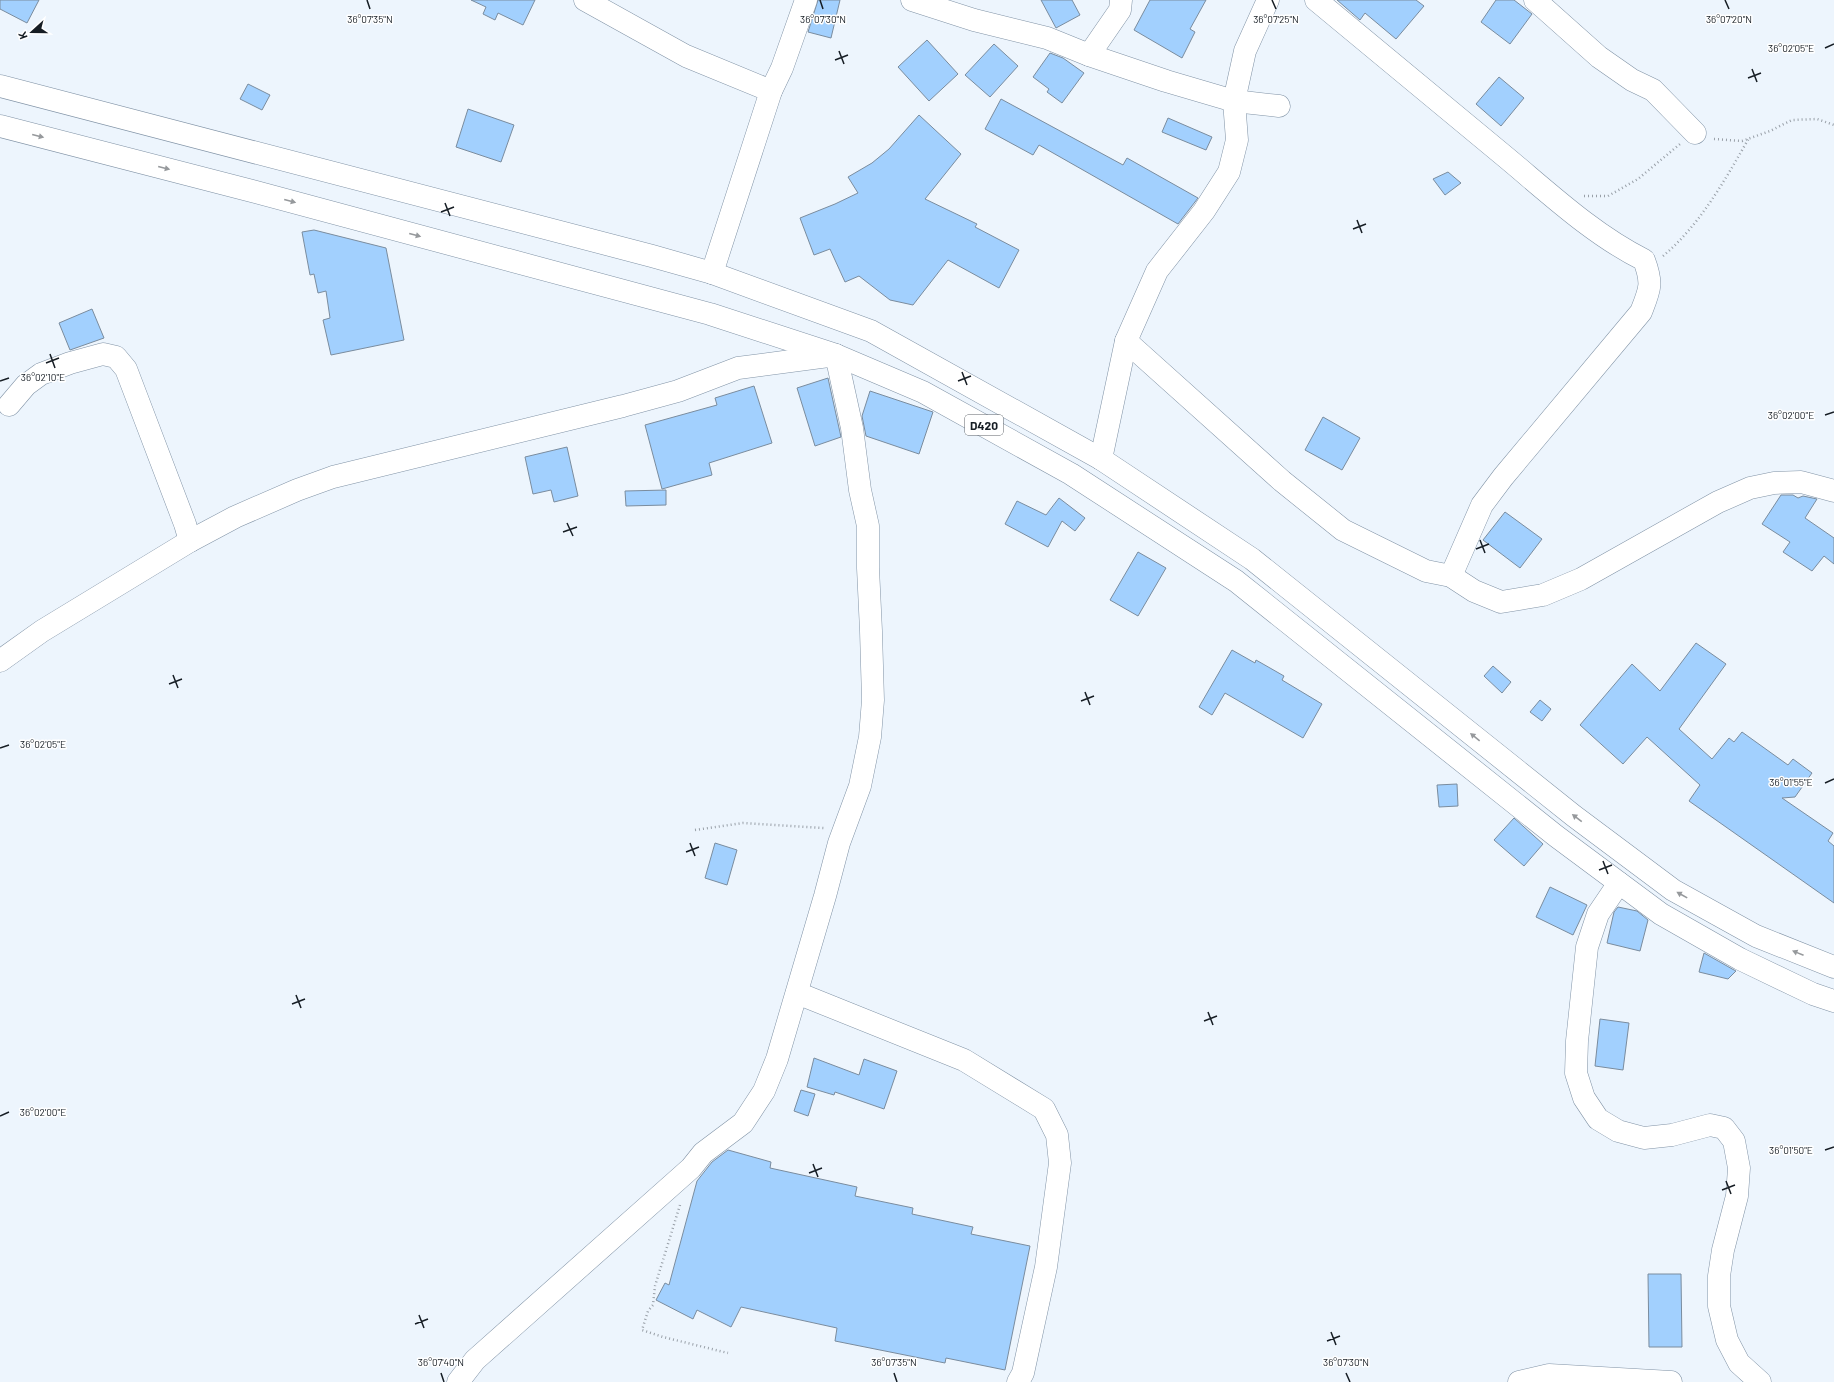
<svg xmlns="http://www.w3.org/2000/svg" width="1834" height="1382" font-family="Barlow,sans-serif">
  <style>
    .building { fill: #a2d0fe; stroke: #7a8c9e }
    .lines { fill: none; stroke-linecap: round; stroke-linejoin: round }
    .minor-casing { stroke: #8193a6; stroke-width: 23 }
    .highway-casing { stroke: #8193a6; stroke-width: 23 }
    .path { stroke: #99a0a8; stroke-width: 2.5; stroke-dasharray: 1 3; stroke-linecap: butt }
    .minor { stroke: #fff; stroke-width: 22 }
    .highway { stroke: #fff; stroke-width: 22 }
    .oneway { fill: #96999c }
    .ticks { fill: none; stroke: #161d24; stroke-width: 1.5 }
    .labels { text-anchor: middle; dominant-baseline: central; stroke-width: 3; stroke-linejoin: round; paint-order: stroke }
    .shield { fill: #fff; stroke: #5c6166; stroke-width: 1 }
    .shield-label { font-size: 12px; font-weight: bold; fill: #161d24 }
    .ticks-label { font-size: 10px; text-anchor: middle; fill: #161d24; stroke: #fff; stroke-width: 3; stroke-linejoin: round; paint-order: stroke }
  </style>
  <rect width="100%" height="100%" fill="#edf5fd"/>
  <g class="building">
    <polygon points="0,0 39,0 27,23 0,9"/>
    <polygon points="471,0 535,0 523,25 498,13 495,20 483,14 486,7"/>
    <polygon points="818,0 840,0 831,38 808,32"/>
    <polygon points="1041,0 1072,0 1080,15 1056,28"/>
    <polygon points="1150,0 1206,0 1190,29 1195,32 1182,58 1134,30"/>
    <polygon points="1337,0 1416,0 1424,6 1396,39 1365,13 1360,20"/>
    <polygon points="1496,0 1514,0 1532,14 1510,44 1481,22"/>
    <polygon points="927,40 958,74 929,101 898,67"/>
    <polygon points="994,44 1018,66 990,97 965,75"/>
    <polygon points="1050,53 1063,58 1084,73 1062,103 1047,92 1049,89 1033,77"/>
    <polygon points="1499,77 1524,98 1501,126 1476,104"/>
    <polygon points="248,84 270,95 262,110 240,99"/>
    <polygon points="1001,99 1123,165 1127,158 1198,198 1178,224 1039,145 1033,155 985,129"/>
    <polygon points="468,109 514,125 501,162 456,147"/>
    <polygon points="919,115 961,154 925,199 977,224 975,227 1019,250 999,288 948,260 913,305 890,300 859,276 845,282 830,249 814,255 800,218 835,204 858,193 848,177 872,163 889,149"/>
    <polygon points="1168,118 1212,137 1206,150 1162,132"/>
    <polygon points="1448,172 1461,183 1445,195 1433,179"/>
    <polygon points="314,230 386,248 404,340 331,355 323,320 330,318 326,291 318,293 314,274 310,275 302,232"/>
    <polygon points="92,309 104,338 70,350 59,323"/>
    <polygon points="828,378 841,437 815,446 797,388"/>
    <polygon points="754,386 772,443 709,463 712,475 662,489 645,425 717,405 715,398"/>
    <polygon points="870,391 933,412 919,454 866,436 862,416"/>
    <polygon points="1323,417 1360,438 1342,470 1305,450"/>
    <polygon points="567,447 578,496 554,502 551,490 533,494 525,457"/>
    <polygon points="666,490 666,505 626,506 625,491"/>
    <polygon points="1781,495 1793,495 1798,498 1803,496 1817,499 1805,518 1834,538 1834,564 1824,556 1812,571 1783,552 1790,542 1762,524"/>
    <polygon points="1059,498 1085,518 1075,531 1062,521 1048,547 1005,524 1017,501 1046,515"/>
    <polygon points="1505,512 1542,539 1520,568 1483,540"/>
    <polygon points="1138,552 1166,568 1138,616 1110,600"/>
    <polygon points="1696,643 1726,664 1679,729 1712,759 1729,738 1734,742 1742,732 1788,765 1793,759 1812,773 1795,797 1782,798 1833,833 1828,841 1834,846 1834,903 1689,801 1700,785 1647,737 1623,764 1580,725 1632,664 1660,691"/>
    <polygon points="1232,650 1255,663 1256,660 1284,676 1282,680 1322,704 1303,738 1225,693 1212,715 1199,707"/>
    <polygon points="1493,666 1511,682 1502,693 1484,676"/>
    <polygon points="1540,700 1551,709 1542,721 1530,712"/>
    <polygon points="1457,784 1458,806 1439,807 1437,785"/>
    <polygon points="1514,818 1543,844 1524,866 1494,840"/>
    <polygon points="715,843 737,850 727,885 705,878"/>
    <polygon points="1550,887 1587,905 1573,935 1536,917"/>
    <polygon points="1618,907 1637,911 1648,920 1640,951 1607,943 1614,912"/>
    <polygon points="1704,953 1734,970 1736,971 1728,979 1699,972"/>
    <polygon points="1600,1019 1629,1023 1623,1070 1595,1066"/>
    <polygon points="814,1058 859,1075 864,1059 897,1071 884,1109 835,1092 834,1095 807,1087"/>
    <polygon points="801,1090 815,1094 808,1116 794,1111"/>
    <polygon points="728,1150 771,1162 770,1168 857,1187 855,1196 913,1208 912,1214 973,1227 971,1234 1030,1246 1005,1370 946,1358 945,1363 835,1341 837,1328 741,1307 731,1327 697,1310 693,1319 656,1300 665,1283 669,1285 697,1181 712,1162"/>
    <polygon points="1648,1274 1681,1274 1682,1347 1649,1347"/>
  </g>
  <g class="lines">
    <g class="minor-casing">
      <g id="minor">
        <polyline points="585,0 686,56 771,91"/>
        <polyline points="912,0 974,20 1047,38 1089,55 1166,81 1234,101 1279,106"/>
        <path d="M1316 0C1380 53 1444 106 1508 159 1551 195 1594 235 1644 260 1653 284 1650 289 1641 312L1503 477 1482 505 1451 576"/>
        <polyline points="1535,0 1599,57 1632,80 1653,90 1695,133"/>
        <polyline points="1089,55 1120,10 1121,0"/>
        <polyline points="712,273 771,91 782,68 806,0"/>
        <polyline points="1126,341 1282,481 1343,530 1426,571 1451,576 1474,591 1501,602 1543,595 1581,579 1718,502 1750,488 1774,483 1801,482 1834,491"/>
        <polyline points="9,405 26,385 41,374 70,363 103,354 116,357 126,369 185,524 190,541"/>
        <polyline points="1101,459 1126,341 1157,271 1204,211 1229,172 1237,140 1234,101 1245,51 1268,0"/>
        <polyline points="0,661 42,631 190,541 235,517 297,490 333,477 623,406 678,391 738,368 836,355 852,428 860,490 868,526 868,568 871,631 873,700 870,737 860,786 839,843 825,896 777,1059 764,1091 743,1123 703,1153 691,1168 475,1360 458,1382"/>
        <polyline points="1619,883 1598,914 1587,947 1577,1041 1576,1073 1584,1098 1598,1119 1618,1131 1644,1138 1672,1135 1710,1125 1724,1128 1734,1141 1739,1168 1737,1196 1723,1250 1719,1276 1719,1306 1727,1340 1739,1363 1760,1382"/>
        <polyline points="797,993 964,1060 1044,1109 1057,1135 1060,1163 1046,1267 1023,1373 1018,1382"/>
        <polyline points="1519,1382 1549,1375 1671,1382"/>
      </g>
    </g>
    <g class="highway-casing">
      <g id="highway">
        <polyline points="0,86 652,256 712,273 871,331 1101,459 1252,559 1574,816 1673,890 1756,936 1834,967"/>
        <polyline points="0,126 252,191 710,314 836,355 923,392 1071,474 1236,581 1556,836 1661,914 1740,959 1813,994 1834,1001"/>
      </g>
    </g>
    <g class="path">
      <polyline points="1714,139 1742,141 1770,131 1792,120 1817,119 1834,125"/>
      <polyline points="1584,196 1608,196 1638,179 1680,144"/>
      <path d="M1663 256C1700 225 1725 180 1749 138"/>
      <polyline points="695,830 743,823 824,828"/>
      <polyline points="680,1205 655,1286 653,1305 648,1311 642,1330 663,1337 728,1353"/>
    </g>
    <use href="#minor" class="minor"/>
    <use href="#highway" class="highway"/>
  </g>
  <defs><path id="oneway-solid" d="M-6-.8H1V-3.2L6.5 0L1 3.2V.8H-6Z"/></defs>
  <g class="oneway">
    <use href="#oneway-solid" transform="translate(38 136) rotate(14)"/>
    <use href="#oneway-solid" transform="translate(164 168) rotate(14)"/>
    <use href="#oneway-solid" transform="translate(290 201) rotate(15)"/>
    <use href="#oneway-solid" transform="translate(415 235) rotate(15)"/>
    <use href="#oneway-solid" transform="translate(1475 737) rotate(-141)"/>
    <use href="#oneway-solid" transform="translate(1577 818) rotate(-143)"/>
    <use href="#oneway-solid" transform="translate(1682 895) rotate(-151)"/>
    <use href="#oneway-solid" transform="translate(1798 953) rotate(-158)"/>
  </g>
  <path class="ticks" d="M367 0 370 9M820 0 823 9M1272 0 1276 9M1725 0 1729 9M1825 48 1834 44M839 51 844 64M835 60 848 55M1752 69 1757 82M1748 78 1761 73M445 203 450 216M441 212 454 207M1357 220 1362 233M1353 229 1366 224M50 354 55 368M46 363 59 358M962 372 967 385M0 381 9 378M958 381 971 376M1825 415 1834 412M567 523 573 536M563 532 577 527M1480 540 1485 553M1476 549 1489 544M173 675 178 688M169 684 182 679M1085 692 1090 705M1081 701 1094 696M0 748 9 745M1825 783 1834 779M690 843 695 856M686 852 699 847M1603 861 1608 874M1599 870 1612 865M296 995 301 1008M292 1004 305 999M1208 1012 1213 1025M1204 1021 1217 1016M0 1116 9 1112M1825 1150 1834 1147M813 1164 818 1177M809 1173 822 1168M1726 1181 1731 1194M1722 1190 1735 1185M419 1315 424 1328M415 1324 428 1319M1331 1332 1336 1345M1327 1341 1340 1336M441 1373 444 1382M894 1373 897 1382M1346 1373 1350 1382"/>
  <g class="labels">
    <rect class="shield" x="965" y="415" width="38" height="20" rx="3"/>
    <g class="shield-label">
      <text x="984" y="425">D420</text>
    </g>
  </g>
  <g class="ticks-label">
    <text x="370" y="23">36°07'35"N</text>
    <text x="823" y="23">36°07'30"N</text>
    <text x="1276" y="23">36°07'25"N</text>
    <text x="1729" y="23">36°07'20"N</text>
    <text x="1791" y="52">36°02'05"E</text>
    <text x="43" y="381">36°02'10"E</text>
    <text x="1791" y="419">36°02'00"E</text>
    <text x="43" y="748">36°02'05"E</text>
    <text x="1791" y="786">36°01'55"E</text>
    <text x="43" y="1116">36°02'00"E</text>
    <text x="1791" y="1154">36°01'50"E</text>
    <text x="441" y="1366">36°07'40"N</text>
    <text x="894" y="1366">36°07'35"N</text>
    <text x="1346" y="1366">36°07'30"N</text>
  </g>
  <g transform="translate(32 32) rotate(249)" stroke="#ffffff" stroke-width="3" paint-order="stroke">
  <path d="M0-3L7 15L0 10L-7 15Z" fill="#161d24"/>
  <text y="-6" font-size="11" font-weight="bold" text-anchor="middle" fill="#161d24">K</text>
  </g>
</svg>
